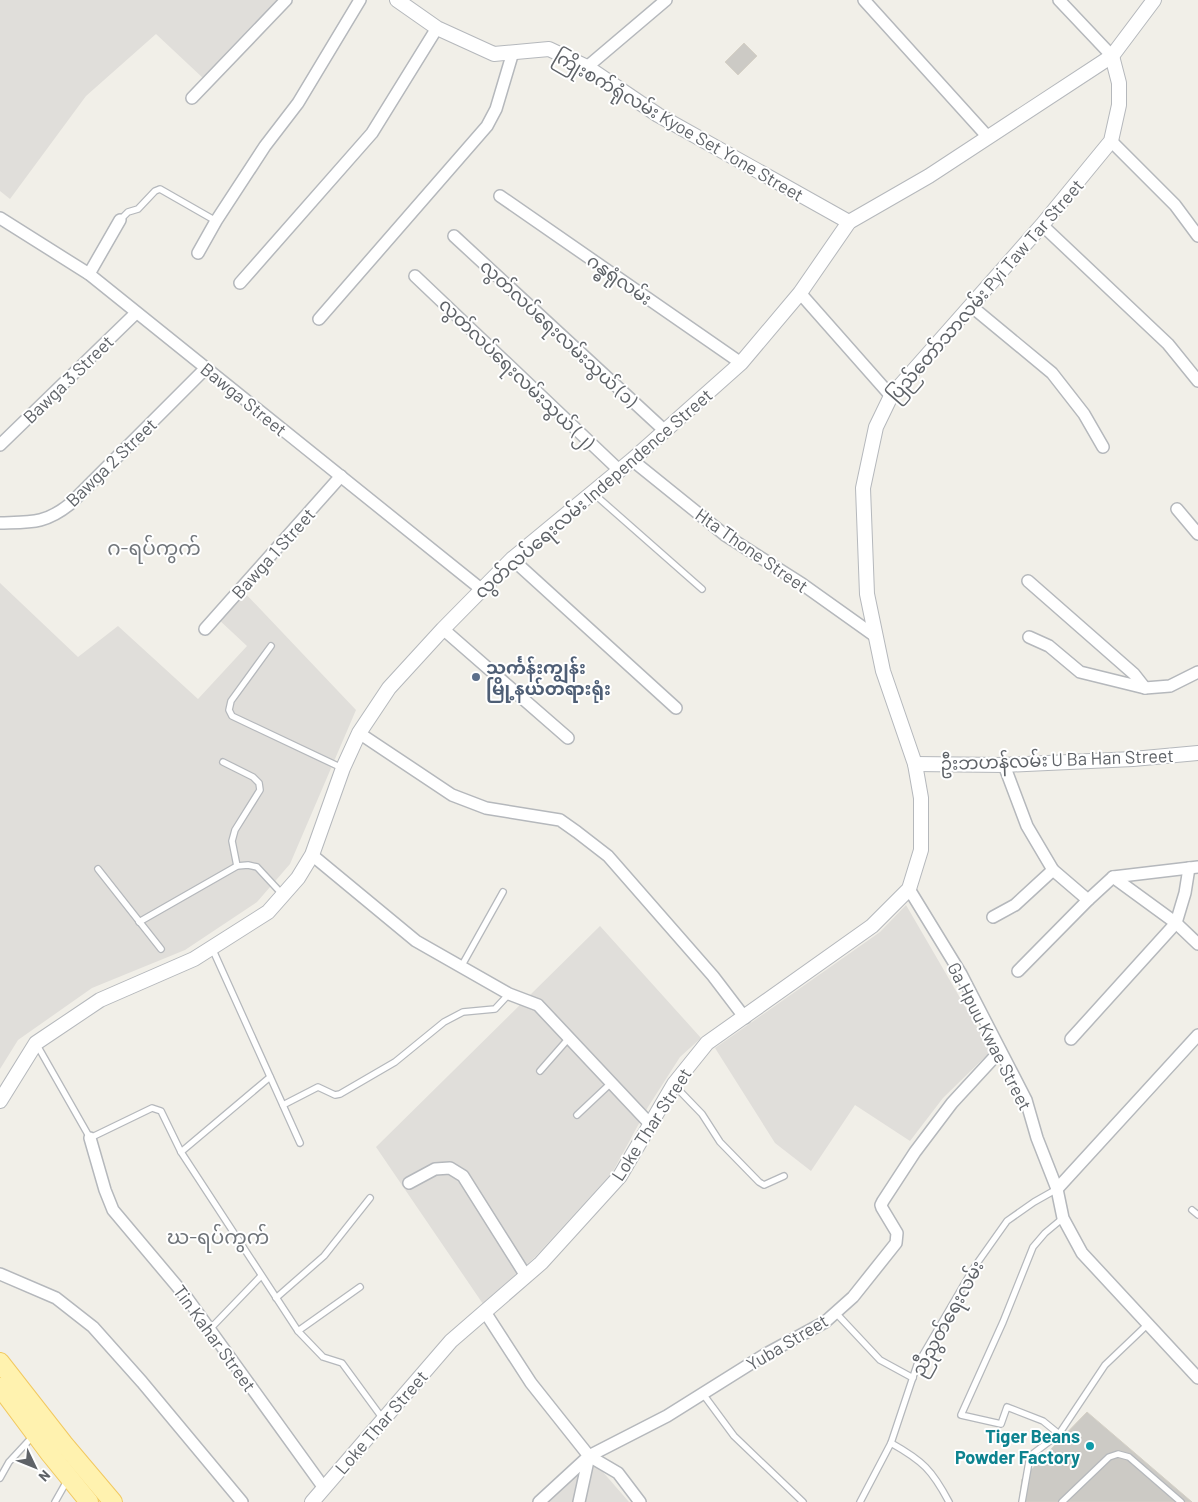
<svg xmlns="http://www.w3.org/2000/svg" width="1198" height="1502" font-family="Barlow,'Noto Sans Myanmar',sans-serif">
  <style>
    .industrial { fill: #e0deda }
    .building { fill: #cccac5; stroke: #d6d1c6 }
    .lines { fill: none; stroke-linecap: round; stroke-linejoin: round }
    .service-casing { stroke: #b5b8bc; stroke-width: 8 }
    .minor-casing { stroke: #b5b8bc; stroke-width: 14 }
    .tertiary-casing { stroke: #b5b8bc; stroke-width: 16 }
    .primary-casing { stroke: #f2c960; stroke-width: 20 }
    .service { stroke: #fff; stroke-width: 5.5 }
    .minor { stroke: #fff; stroke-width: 11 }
    .tertiary { stroke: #fff; stroke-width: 14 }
    .primary { stroke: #fff2af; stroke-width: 18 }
    .service-dot { fill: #5c6f8a; stroke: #fff; stroke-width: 2 }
    .culture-dot { fill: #0f9aa8; stroke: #fff; stroke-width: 2 }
    .labels { text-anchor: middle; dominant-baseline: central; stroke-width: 4; stroke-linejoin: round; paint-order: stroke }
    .street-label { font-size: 18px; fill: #5f6368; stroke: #fff }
    .service-label { font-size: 18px; font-weight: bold; fill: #4e5e75; stroke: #fff; text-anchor: start }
    .culture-label { font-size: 18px; font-weight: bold; fill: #0d838f; stroke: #fff; text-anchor: end }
    .quarter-label { font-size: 20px; fill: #70757a; stroke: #fff }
  </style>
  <rect width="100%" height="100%" fill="#f1efe8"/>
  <g class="industrial">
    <polygon points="0,0 279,0 204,79 156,34 86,96 10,199 0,191"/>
    <polygon points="0,583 78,657 118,626 198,699 247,646 217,618 243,591 356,710 290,864 257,902 185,950 92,988 18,1040 0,1069"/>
    <polygon points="906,905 991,1051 943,1098 910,1141 855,1105 811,1171 775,1143 715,1048 880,932"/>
    <polygon points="600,926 701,1038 680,1057 648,1107 612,1173 535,1257 483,1304 376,1147"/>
    <polygon points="589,1456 629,1502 548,1502"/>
  </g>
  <g class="building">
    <polygon points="744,43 757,56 738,75 725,62"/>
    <polygon points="1087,1412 1192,1502 1019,1502 1022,1479"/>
  </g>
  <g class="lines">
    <g class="service-casing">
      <g id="service">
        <polyline points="120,220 128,212 138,209 155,191 160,189 216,221"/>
        <polyline points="593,493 702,589"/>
        <polyline points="271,646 231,701 229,710 232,716 342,768"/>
        <polyline points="223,762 253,777 259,783 260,790 235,830 232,841 237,866"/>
        <polyline points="98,869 161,949"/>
        <polyline points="139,922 237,866 248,865 257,867 283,895"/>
        <polyline points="212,948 300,1143"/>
        <polyline points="461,967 503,892"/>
        <polyline points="37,1045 90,1138 152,1108 161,1111 181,1152 298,1331 323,1357 342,1363 383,1419"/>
        <polyline points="540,1071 569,1038"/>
        <polyline points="674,1085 702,1114 720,1142 759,1182 764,1185 784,1176"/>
        <polyline points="283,1105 318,1087 335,1095 340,1094 395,1062 444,1022 463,1012 495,1009 509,994"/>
        <polyline points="577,1115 611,1083"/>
        <polyline points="181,1152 270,1077"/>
        <polyline points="1192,1210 1198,1215"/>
        <polyline points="276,1298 324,1256 370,1198"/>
        <polyline points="835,1312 880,1360 913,1378"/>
        <polyline points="210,1329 261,1276"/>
        <polyline points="298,1331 360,1287"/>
        <polyline points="703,1394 734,1436 803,1502"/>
        <polyline points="1059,1434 1043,1421 1007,1407 1001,1424 961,1415 1003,1322 1033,1247 1045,1233 1063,1218"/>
        <path d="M891 1443C923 1461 932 1470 949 1502"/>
        <polyline points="0,1478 9,1462 34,1435"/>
        <polyline points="55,1502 68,1479"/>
        <polyline points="860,1502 891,1443 917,1365 973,1269 1007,1221 1034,1202 1057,1189"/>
        <polyline points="1022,1502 1030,1456 1059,1434 1105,1365 1148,1324"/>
        <polyline points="1062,1502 1109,1457 1118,1454 1129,1457 1181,1502"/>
      </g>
    </g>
    <g class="minor-casing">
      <g id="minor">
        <polyline points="864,0 987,136"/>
        <polyline points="1059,0 1112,56"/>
        <polyline points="587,67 666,0"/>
        <polyline points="192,98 286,0"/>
        <polyline points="1111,141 1175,205 1198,236"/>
        <polyline points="500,196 741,363"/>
        <polyline points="0,218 89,274 481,589"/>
        <polyline points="1042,225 1168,344 1198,381"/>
        <polyline points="454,236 664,430"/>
        <polyline points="198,253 216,221 265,146 298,103 360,0"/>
        <polyline points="89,274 120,220"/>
        <polyline points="415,276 619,470"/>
        <polyline points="240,283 372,133 437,28"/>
        <polyline points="800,293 891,396"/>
        <polyline points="971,306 1052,373 1084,414 1103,447"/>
        <polyline points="319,319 487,126 496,109 513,52"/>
        <polyline points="0,445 136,313"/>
        <polyline points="632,460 725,535 802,584 875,636"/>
        <polyline points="1177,509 1198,534"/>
        <path d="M0 523C31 522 45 524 70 504L206 368"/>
        <polyline points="512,559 676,708"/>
        <polyline points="1028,581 1134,674 1145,688"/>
        <polyline points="205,629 341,476"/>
        <polyline points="443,629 568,738"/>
        <polyline points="1029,637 1049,646 1080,672 1145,688 1170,686 1198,672"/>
        <polyline points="359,733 452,795 486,808 560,820 577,832 608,856 713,976 745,1018"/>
        <polyline points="1004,765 1027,826 1053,870 1088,900"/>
        <polyline points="312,855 416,941 509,994 538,1005 650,1124"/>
        <polyline points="1113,877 1176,923 1198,944"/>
        <polyline points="909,889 961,974 1026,1100 1037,1138 1057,1189 1063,1218 1082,1253 1198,1378"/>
        <polyline points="993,917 1015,905 1053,870"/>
        <polyline points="1018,971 1088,900 1113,877 1198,867"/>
        <polyline points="1071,1039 1176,923 1185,893 1189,868"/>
        <polyline points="90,1138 105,1190 113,1210 187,1298 324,1488"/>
        <polyline points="409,1183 435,1169 450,1168 463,1176 526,1276"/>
        <polyline points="1057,1189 1198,1035"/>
        <polyline points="0,1274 56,1298 93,1327 142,1382 242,1502"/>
        <polyline points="485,1312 531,1383 589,1456 618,1473 640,1502"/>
        <polyline points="539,1502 589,1456 667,1416 766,1354 825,1322 853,1297 896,1243 897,1233 882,1208 881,1205 883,1201 915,1152 952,1103 1000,1051"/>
        <polyline points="579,1502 589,1456"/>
      </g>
    </g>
    <g class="tertiary-casing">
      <g id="tertiary">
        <polyline points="397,0 437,28 494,54 549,49 587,67 658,115 849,222"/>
        <polyline points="915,764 1004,765 1133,759 1198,753"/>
        <polyline points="0,1101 36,1043 100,1000 194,959 268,912 298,878 312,855 343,768 359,733 389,688 443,629 512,559 632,460 741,363 800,293 849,222 929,176 1112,56 1154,0"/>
        <polyline points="312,1502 451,1341 541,1263 620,1176 674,1084 707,1043 872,926 909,889 921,850 921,798 915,764 883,671 867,594 863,488 876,427 891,396 1042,225 1111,141 1119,105 1119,83 1112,56"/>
      </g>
    </g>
    <g class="primary-casing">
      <g id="primary">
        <polyline points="0,1362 64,1444 113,1502"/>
        <polyline points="0,1387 50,1454 89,1502"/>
      </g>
    </g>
    <use href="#service" class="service"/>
    <use href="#minor" class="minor"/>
    <use href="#tertiary" class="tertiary"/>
    <use href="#primary" class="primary"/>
  </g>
  <circle class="service-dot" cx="476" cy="677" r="5"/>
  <circle class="culture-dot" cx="1090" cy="1446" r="5"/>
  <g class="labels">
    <g class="street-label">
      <text transform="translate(679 125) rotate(30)">ကြိုးစက်ရုံလမ်း Kyoe Set Yone Street</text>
      <text transform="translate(620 279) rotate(35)">ဂန္ဓရုံလမ်း</text>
      <text transform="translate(985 290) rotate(-49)">ပြည်တော်သာလမ်း Pyi Taw Tar Street</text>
      <text transform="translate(559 333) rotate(43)">လွတ်လပ်ရေးလမ်းသွယ် (၁)</text>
      <text transform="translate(517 373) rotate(44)">လွတ်လပ်ရေးလမ်းသွယ် (၂)</text>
      <text transform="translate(68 379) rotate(-44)">Bawga 3 Street</text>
      <text transform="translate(244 399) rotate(39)">Bawga Street</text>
      <text transform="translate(111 462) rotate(-44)">Bawga 2 Street</text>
      <text transform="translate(593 493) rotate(-41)">လွတ်လပ်ရေးလမ်း Independence Street</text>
      <text transform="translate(752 550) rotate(35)">Hta Thone Street</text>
      <text transform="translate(273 553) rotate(-48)">Bawga 1 Street</text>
      <text transform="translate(1057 759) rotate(-2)">ဦးဘဟန်လမ်း U Ba Han Street</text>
      <text transform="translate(990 1036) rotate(63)">Ga Hpuu Kwae Street</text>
      <text transform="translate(651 1124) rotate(-57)">Loke Thar Street</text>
      <text transform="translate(947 1318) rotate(-61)">ညီညွတ်ရေးလမ်း</text>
      <text transform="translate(215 1338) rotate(54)">Tin Kahar Street</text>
      <text transform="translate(787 1342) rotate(-31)">Yuba Street</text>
      <text transform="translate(381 1422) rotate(-49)">Loke Thar Street</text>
    </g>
    <g class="service-label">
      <text x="486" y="667">သင်္ကန်းကျွန်း<tspan x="486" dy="21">မြို့နယ်တရားရုံး</tspan></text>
    </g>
    <g class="culture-label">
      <text x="1080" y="1436">Tiger Beans<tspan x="1080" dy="21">Powder Factory</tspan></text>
    </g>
    <g class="quarter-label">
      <text x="154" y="547">ဂ-ရပ်ကွက်</text>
      <text x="218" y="1236">ဃ-ရပ်ကွက်</text>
    </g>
  </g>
  <g transform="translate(35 1467) rotate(133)" stroke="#ffffff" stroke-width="4" paint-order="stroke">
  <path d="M0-4L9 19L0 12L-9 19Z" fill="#5f6368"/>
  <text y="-8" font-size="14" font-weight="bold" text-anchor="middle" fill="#5f6368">N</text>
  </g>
</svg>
